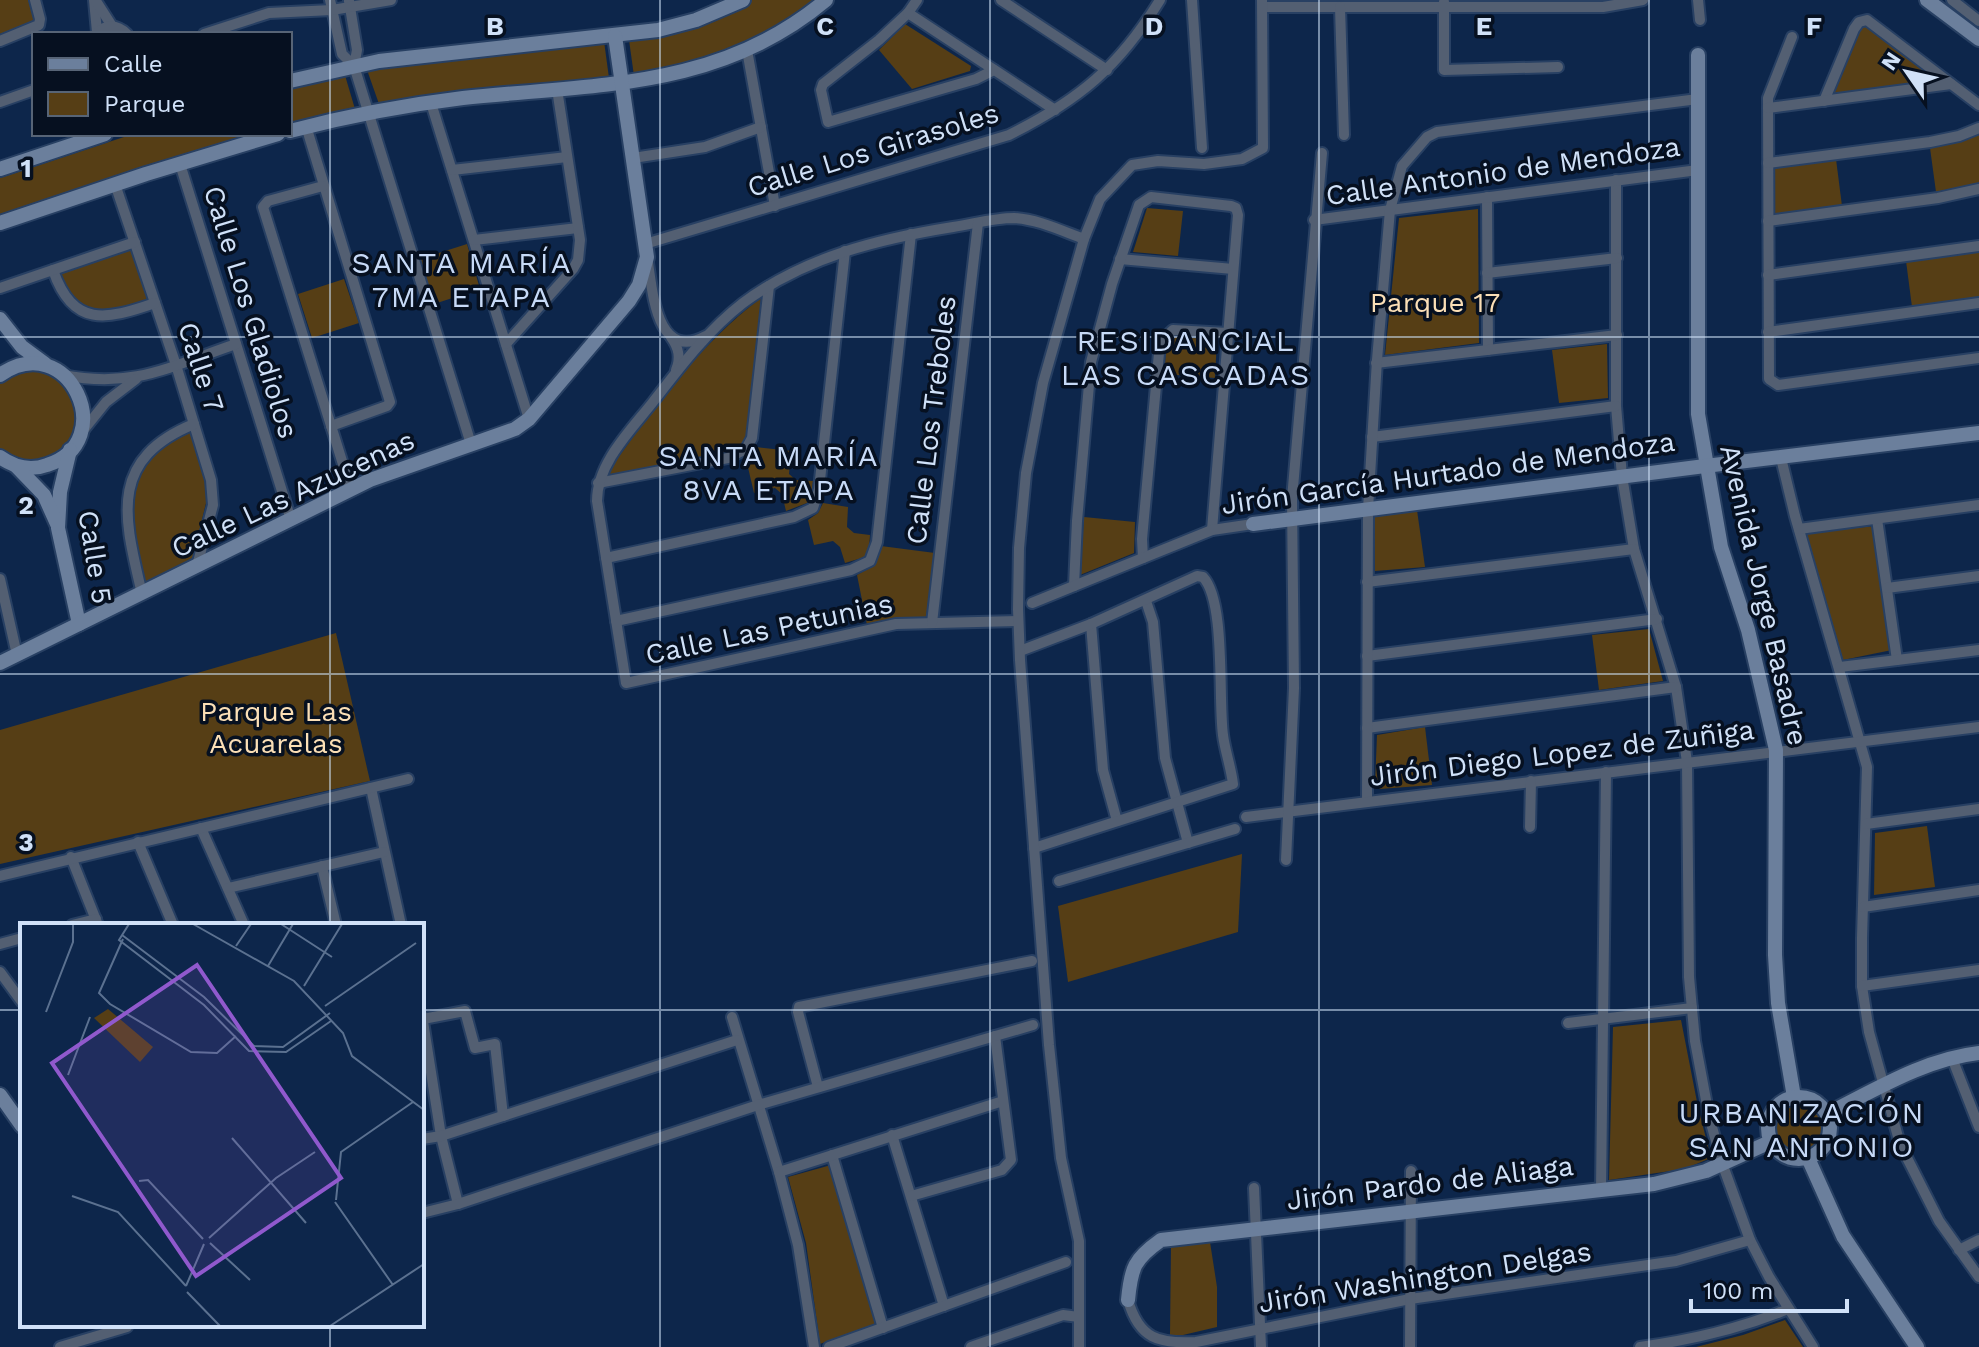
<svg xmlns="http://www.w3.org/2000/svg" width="1979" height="1347" font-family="'Work Sans',sans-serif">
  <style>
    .green { fill: #563e15 }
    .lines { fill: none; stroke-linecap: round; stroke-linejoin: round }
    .street-casing { stroke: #284063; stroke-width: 14 }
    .secondary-casing { stroke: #284063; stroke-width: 18 }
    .street { stroke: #535f72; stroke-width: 10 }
    .secondary { stroke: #6b7f9c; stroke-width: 14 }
    .grid { fill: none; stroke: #d0e1f8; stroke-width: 2; stroke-opacity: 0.55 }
    .labels { text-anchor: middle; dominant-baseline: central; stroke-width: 7; stroke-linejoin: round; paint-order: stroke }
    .street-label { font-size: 28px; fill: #d0e1f8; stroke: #061020 }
    .park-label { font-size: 28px; fill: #fbdfb6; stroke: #061020 }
    .neighbourhood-label { font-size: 30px; letter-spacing: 2px; fill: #c7daf7; stroke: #061020 }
    .inset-road { fill: none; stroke: #5b7190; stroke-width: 2 }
    .view { fill: #9059cd; fill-opacity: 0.15; stroke: #9059cd; stroke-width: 4 }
    .inset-edge { fill: none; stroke: #d0e1f8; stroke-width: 4 }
    .grid-label { font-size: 26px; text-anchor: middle; font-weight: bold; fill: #d0e1f8; stroke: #061020; stroke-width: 7; stroke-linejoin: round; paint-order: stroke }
  </style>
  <rect width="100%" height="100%" fill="#0d264b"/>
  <g class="green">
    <polygon points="0,0 29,0 36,18 31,24 0,34"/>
    <polygon points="752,0 818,0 773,32 696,64 634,76 629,40"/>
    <polygon points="905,24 971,66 970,71 912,89 879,50"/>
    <polygon points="1863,24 1936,80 1834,94"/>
    <polygon points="604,41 609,78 379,104 366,67"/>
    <polygon points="344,72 355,109 290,124 290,86"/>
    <polygon points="1979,133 1979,183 1936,192 1930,148 1968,139"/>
    <polygon points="133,134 256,134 0,217 0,178"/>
    <polygon points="1836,159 1842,206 1772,216 1772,168"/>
    <polygon points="1147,208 1183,211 1178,256 1133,252"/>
    <polygon points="1478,209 1479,343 1385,355 1399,218"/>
    <polygon points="467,244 480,289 434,304 420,259"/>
    <path d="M132 249 149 299C110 313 74 325 60 272Z"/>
    <polygon points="1979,251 1979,299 1912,307 1906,261"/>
    <polygon points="344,279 359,323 312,338 298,294"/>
    <path d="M761 298 748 432 744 445 727 453 605 476C651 412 698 345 761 298Z"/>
    <polygon points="1175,334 1217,338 1215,378 1164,374 1167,341"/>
    <polygon points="1607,344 1608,398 1559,403 1552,350"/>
    <path d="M30 369C40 370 51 371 59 378 89 405 82 451 41 460 35 461 28 463 23 462 15 460 7 454 0 451V382Z"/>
    <path d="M191 431 206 485 207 499 192 561 145 585C130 516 115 468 191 431Z"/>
    <polygon points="756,447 791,451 789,474 796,480 813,481 811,496 807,503 786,511 782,494 775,488 754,493 746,459"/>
    <polygon points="823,503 848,507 847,527 854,533 870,535 869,549 865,557 845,563 840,547 833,541 814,545 808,520 818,513"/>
    <polygon points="1417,510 1425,567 1375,571 1374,516"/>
    <polygon points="1084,517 1135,522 1134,553 1080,575"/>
    <polygon points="1875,526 1892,650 1843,660 1806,533"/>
    <polygon points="881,546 935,553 926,617 899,618 867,625 857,575 875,565"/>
    <polygon points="1649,629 1663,681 1599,690 1592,635"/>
    <polygon points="336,633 370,781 0,864 0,730"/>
    <polygon points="1425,727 1432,785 1380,789 1375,785 1377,735"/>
    <polygon points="1927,826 1935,887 1874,895 1875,833"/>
    <polygon points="1242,854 1238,932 1068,982 1058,906"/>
    <polygon points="1681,1020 1698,1107 1711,1158 1684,1169 1609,1180 1613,1027"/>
    <circle cx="1799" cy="1129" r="25"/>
    <polygon points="831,1165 877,1323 820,1344 806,1243 788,1177"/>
    <polygon points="1210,1242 1217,1287 1217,1327 1183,1335 1170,1335 1171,1246"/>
    <polygon points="1785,1320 1803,1347 1696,1347 1743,1335"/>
  </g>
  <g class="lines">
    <g class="street-casing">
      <g id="street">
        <polyline points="94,0 97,32"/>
        <polyline points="330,0 342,54 354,66 471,444"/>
        <polyline points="917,0 908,13 879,40 823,84 821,90 828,122 976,79 994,70"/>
        <polyline points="1001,0 1107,70"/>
        <polyline points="1192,0 1202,148"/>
        <polyline points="1698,0 1700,20"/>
        <polyline points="1952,0 1979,21"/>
        <polyline points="96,1 112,26"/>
        <polyline points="349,1 357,50 354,66"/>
        <polyline points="1444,2 1444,70 1558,67"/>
        <polyline points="1263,7 1603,7 1643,0"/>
        <polyline points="1340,7 1344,135"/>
        <polyline points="908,13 1055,110"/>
        <path d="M96 34C105 24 117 24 127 34"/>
        <polyline points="204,34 269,13 332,10 391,0"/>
        <polyline points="1792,37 1768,98 1769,379 1778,385 1979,358"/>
        <polyline points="0,41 39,25 40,19 35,0"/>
        <polyline points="747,50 775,206"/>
        <polyline points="1824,101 1854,29 1859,22 1867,20 1979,105"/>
        <polyline points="0,102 34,90"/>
        <polyline points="431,103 529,419"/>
        <polyline points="1768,108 1951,84"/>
        <polyline points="306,126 390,402 387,406 331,426"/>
        <polyline points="633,158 705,147 761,127"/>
        <polyline points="1768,163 1930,142 1959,136 1979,128"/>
        <polyline points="180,164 291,520"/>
        <polyline points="452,170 567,157"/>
        <polyline points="1616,180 1616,406 1622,476 1634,549 1676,687 1687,762 1689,977 1695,1041 1709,1116 1722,1163 1750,1240 1769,1277 1813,1347"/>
        <polyline points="115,184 176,365 211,480 213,505 197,566"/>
        <polyline points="323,186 268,201 263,207 351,490"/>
        <polyline points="1487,197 1488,350"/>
        <polyline points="1314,220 1698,170"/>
        <polyline points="1768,221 1938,198 1979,189"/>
        <polyline points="474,240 578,228"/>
        <path d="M645 244 1009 135C1079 100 1119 67 1160 0"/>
        <polyline points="1120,259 1233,269"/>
        <path d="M648 263C653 294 657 362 706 336"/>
        <path d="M53 270C73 328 106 320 155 303"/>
        <polyline points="1487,273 1617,258"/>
        <polyline points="1768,275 1979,246"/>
        <polyline points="0,288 135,242"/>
        <polyline points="1768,332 1979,303"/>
        <path d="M671 337C679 348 681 358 676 370"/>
        <polyline points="506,344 573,269 578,260 580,240 557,89"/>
        <polyline points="1376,363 1617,335"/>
        <path d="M63 375C134 389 171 366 236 344"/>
        <polyline points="82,432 106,402 136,379"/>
        <polyline points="1372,437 1616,406"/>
        <polyline points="1781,458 1795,516 1867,767 1862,938 1862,986 1869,1032 1900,1144 1939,1221 1979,1277"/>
        <polyline points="598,483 728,458 746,449 752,438 769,286"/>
        <polyline points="1877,519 1897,660"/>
        <polyline points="1799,529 1979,505"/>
        <polyline points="606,558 794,517 813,508 819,489 845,251"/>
        <polyline points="1143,558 1142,539 1160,342 1173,330 1228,333"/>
        <polyline points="0,579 17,655"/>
        <polyline points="1367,582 1634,549"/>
        <polyline points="1074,586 1077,521 1091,362 1112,284 1139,205 1151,197 1231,206 1236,208 1238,215 1212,530"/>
        <polyline points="1887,588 1979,576"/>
        <path d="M142 594C125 520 106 460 194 424"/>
        <polyline points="1146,601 1153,622 1165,758 1188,843"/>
        <polyline points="1032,603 1212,530 1253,524"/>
        <polyline points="616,621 851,570 870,561 877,542 911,234"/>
        <path d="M1018 621 896 624 626 683 597 501C597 463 631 430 653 402 680 367 708 330 743 303 805 257 878 239 953 227 973 224 994 218 1014 218 1037 219 1062 231 1084 239"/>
        <polyline points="932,623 978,223"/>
        <polyline points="1091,624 1103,770 1117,821"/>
        <path d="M1020 651 1091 624 1197 576 1203 577C1226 601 1218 699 1223 735 1225 751 1231 767 1233 784L1034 848"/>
        <polyline points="1367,656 1657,619"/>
        <polyline points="1840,667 1979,650"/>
        <polyline points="1367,728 1676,687"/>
        <polyline points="371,788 401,925"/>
        <polyline points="1367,802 1368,509 1377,360 1390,210 1402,166 1427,137 1437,132 1698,99"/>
        <polyline points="1246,817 1979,727"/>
        <polyline points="1866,824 1979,809"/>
        <polyline points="1530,827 1531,781"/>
        <polyline points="201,828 244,925"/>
        <polyline points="138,842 173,925"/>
        <polyline points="71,857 98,925"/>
        <polyline points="1286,860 1294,688 1292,499 1322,153"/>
        <polyline points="322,866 336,925"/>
        <polyline points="0,876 408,779"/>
        <polyline points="1059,881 1235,829"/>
        <polyline points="228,888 384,852"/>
        <polyline points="1863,907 1979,890"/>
        <polyline points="72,925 96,919"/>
        <polyline points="0,944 22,938"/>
        <polyline points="0,972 22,1002"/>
        <polyline points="1862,986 1979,970"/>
        <polyline points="422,1015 441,1136 458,1204"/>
        <polyline points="732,1017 779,1172 798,1245 814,1347"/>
        <polyline points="423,1019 465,1011 475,1048 495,1044 503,1116"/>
        <polyline points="1568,1023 1692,1008"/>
        <polyline points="1952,1058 1979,1127"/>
        <polyline points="818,1087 798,1012 799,1007 1032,961"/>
        <polyline points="892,1135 944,1306"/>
        <polyline points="422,1139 441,1136 737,1040"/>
        <polyline points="832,1155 883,1328"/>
        <polyline points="779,1172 1003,1101"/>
        <polyline points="1254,1188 1261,1347"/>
        <polyline points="1601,1190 1606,772"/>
        <polyline points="911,1196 1002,1170 1011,1160 995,1036"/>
        <polyline points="422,1213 458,1204 758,1105 1033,1025"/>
        <polyline points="1959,1250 1979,1240"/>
        <path d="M1128 1300C1139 1339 1159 1344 1196 1342L1410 1299 1676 1261 1750 1240"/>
        <polyline points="60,1347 127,1327"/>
        <polyline points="829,1347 1066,1262"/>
        <polyline points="971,1347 1063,1315 1079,1317"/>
        <polyline points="1079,1347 1079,1241 1061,1158 1049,1045 1020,660 1018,609 1019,548 1026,473 1043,383 1084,239 1100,199 1132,165 1158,161 1204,164 1242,159 1263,148 1262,0"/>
        <polyline points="1410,1347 1411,1171"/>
        <path d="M1640 1347C1692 1340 1740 1329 1788 1309"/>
      </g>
    </g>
    <g class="secondary-casing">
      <g id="secondary">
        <polyline points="1927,0 1979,39"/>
        <polyline points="1698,55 1698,414 1721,547 1748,630 1776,750 1775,955 1778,1003 1794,1097"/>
        <polyline points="290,81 379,61 658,30 696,20 743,0"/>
        <path d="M290 131C347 116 405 105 463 98 594 84 719 90 826 0"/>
        <polyline points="0,169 105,134"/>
        <polyline points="0,223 146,174 278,134"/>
        <polyline points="0,319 22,347 45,364"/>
        <path d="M0 375C69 327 121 442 47 465 31 471 14 467 0 457"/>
        <polyline points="70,450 60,492 58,528 79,624"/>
        <polyline points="16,466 44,495 57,524"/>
        <polyline points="1253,524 1705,466 1979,433"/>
        <polyline points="0,663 370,480 515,429 529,419 629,301 639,285 647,257 615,36"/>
        <polyline points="0,1095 22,1126"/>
        <circle cx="1799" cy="1128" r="31"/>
        <path d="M1827 1114C1875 1090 1925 1059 1979 1053"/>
        <polyline points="1808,1158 1843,1236 1917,1347"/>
        <path d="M1128 1300C1131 1268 1134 1259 1161 1240L1654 1184 1706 1171 1770 1142"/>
      </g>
    </g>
    <use href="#street" class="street"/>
    <use href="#secondary" class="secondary"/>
  </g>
  <path class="grid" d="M330 0V925M660 0V1347M990 0V1347M1319 0V1347M1649 0V1347M0 337H1979M0 674H1979M0 1010H22M422 1010H1979M330 1325V1347"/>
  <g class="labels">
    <g class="street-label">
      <text transform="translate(873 150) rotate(-17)">Calle Los Girasoles</text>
      <text transform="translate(1503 171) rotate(-8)">Calle Antonio de Mendoza</text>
      <text transform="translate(251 312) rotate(73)">Calle Los Gladiolos</text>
      <text transform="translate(201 367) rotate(72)">Calle 7</text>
      <text transform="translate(931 420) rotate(-83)">Calle Los Treboles</text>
      <text transform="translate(1448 473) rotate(-8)">Jirón García Hurtado de Mendoza</text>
      <text transform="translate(293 494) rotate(-25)">Calle Las Azucenas</text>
      <text transform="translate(95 557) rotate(81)">Calle 5</text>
      <text transform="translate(1764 595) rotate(77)">Avenida Jorge Basadre</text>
      <text transform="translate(769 629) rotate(-12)">Calle Las Petunias</text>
      <text transform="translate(1562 753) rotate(-7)">Jirón Diego Lopez de Zuñiga</text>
      <text transform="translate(1430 1183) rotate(-7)">Jirón Pardo de Aliaga</text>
      <text transform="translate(1425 1277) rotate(-9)">Jirón Washington Delgas</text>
    </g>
    <g class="park-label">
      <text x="1435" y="302">Parque 17</text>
      <text x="276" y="711">Parque Las<tspan x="276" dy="32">Acuarelas</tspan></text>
    </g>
    <g class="neighbourhood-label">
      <text x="462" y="262">SANTA MARÍA<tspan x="462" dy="34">7MA ETAPA</tspan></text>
      <text x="1186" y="340">RESIDANCIAL<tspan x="1186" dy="34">LAS CASCADAS</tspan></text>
      <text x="769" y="455">SANTA MARÍA<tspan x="769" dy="34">8VA ETAPA</tspan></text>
      <text x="1802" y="1112">URBANIZACIÓN<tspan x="1802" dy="34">SAN ANTONIO</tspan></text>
    </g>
  </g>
  <g transform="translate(20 923)">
    <rect width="404" height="404" fill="#0d264b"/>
    <path d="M88 86 133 124 120 139 74 95Z" fill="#563e15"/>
    <path class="inset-road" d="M109 1 99 17 184 82 229 128 266 129 311 98M173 1 274 58 323 110 332 133 404 187M261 1 312 34M102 12 184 74 234 123 263 124 310 90M103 16 79 70 90 81 171 129 197 130 216 113M216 23 231 1M248 43 273 1M284 63 322 1M305 83 396 20M26 89 53 19V1M48 152 70 94M212 215 286 300M119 258 128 257 183 316M52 273 98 289 166 363M316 277 321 229 393 179M315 279 373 362M189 315 256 255 295 229M190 320 230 357M166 363 184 321M167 369 200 403M310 403 404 341"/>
    <path class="view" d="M177 42 321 255 176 353 32 140Z"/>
    <rect width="404" height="404" class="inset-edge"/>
  </g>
  <g class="grid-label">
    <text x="495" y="35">B</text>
    <text x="825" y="35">C</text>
    <text x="1154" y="35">D</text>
    <text x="1484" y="35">E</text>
    <text x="1814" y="35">F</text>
    <text x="26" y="177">1</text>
    <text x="26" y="514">2</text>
    <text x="26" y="851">3</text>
  </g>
  <rect x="32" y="32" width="260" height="104" fill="#061020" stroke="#576476" stroke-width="2"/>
  <rect x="48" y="58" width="40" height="12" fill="#6b7f9c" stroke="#576476" stroke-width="2"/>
  <text x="104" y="72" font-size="24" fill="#d0e1f8">Calle</text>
  <rect x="48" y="92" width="40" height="24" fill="#563e15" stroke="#576476" stroke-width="2"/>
  <text x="104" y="112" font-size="24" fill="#d0e1f8">Parque</text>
  <g transform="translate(1907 72) rotate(304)" stroke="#061020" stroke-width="6" paint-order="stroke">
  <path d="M0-6L14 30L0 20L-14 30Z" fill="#d0e1f8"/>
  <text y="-12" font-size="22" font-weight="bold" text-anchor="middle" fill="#d0e1f8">N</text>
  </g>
  <path d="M1691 1299v12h156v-12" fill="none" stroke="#d0e1f8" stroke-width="4"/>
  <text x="1703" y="1299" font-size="24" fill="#d0e1f8" stroke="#061020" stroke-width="6" paint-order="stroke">100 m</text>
</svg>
